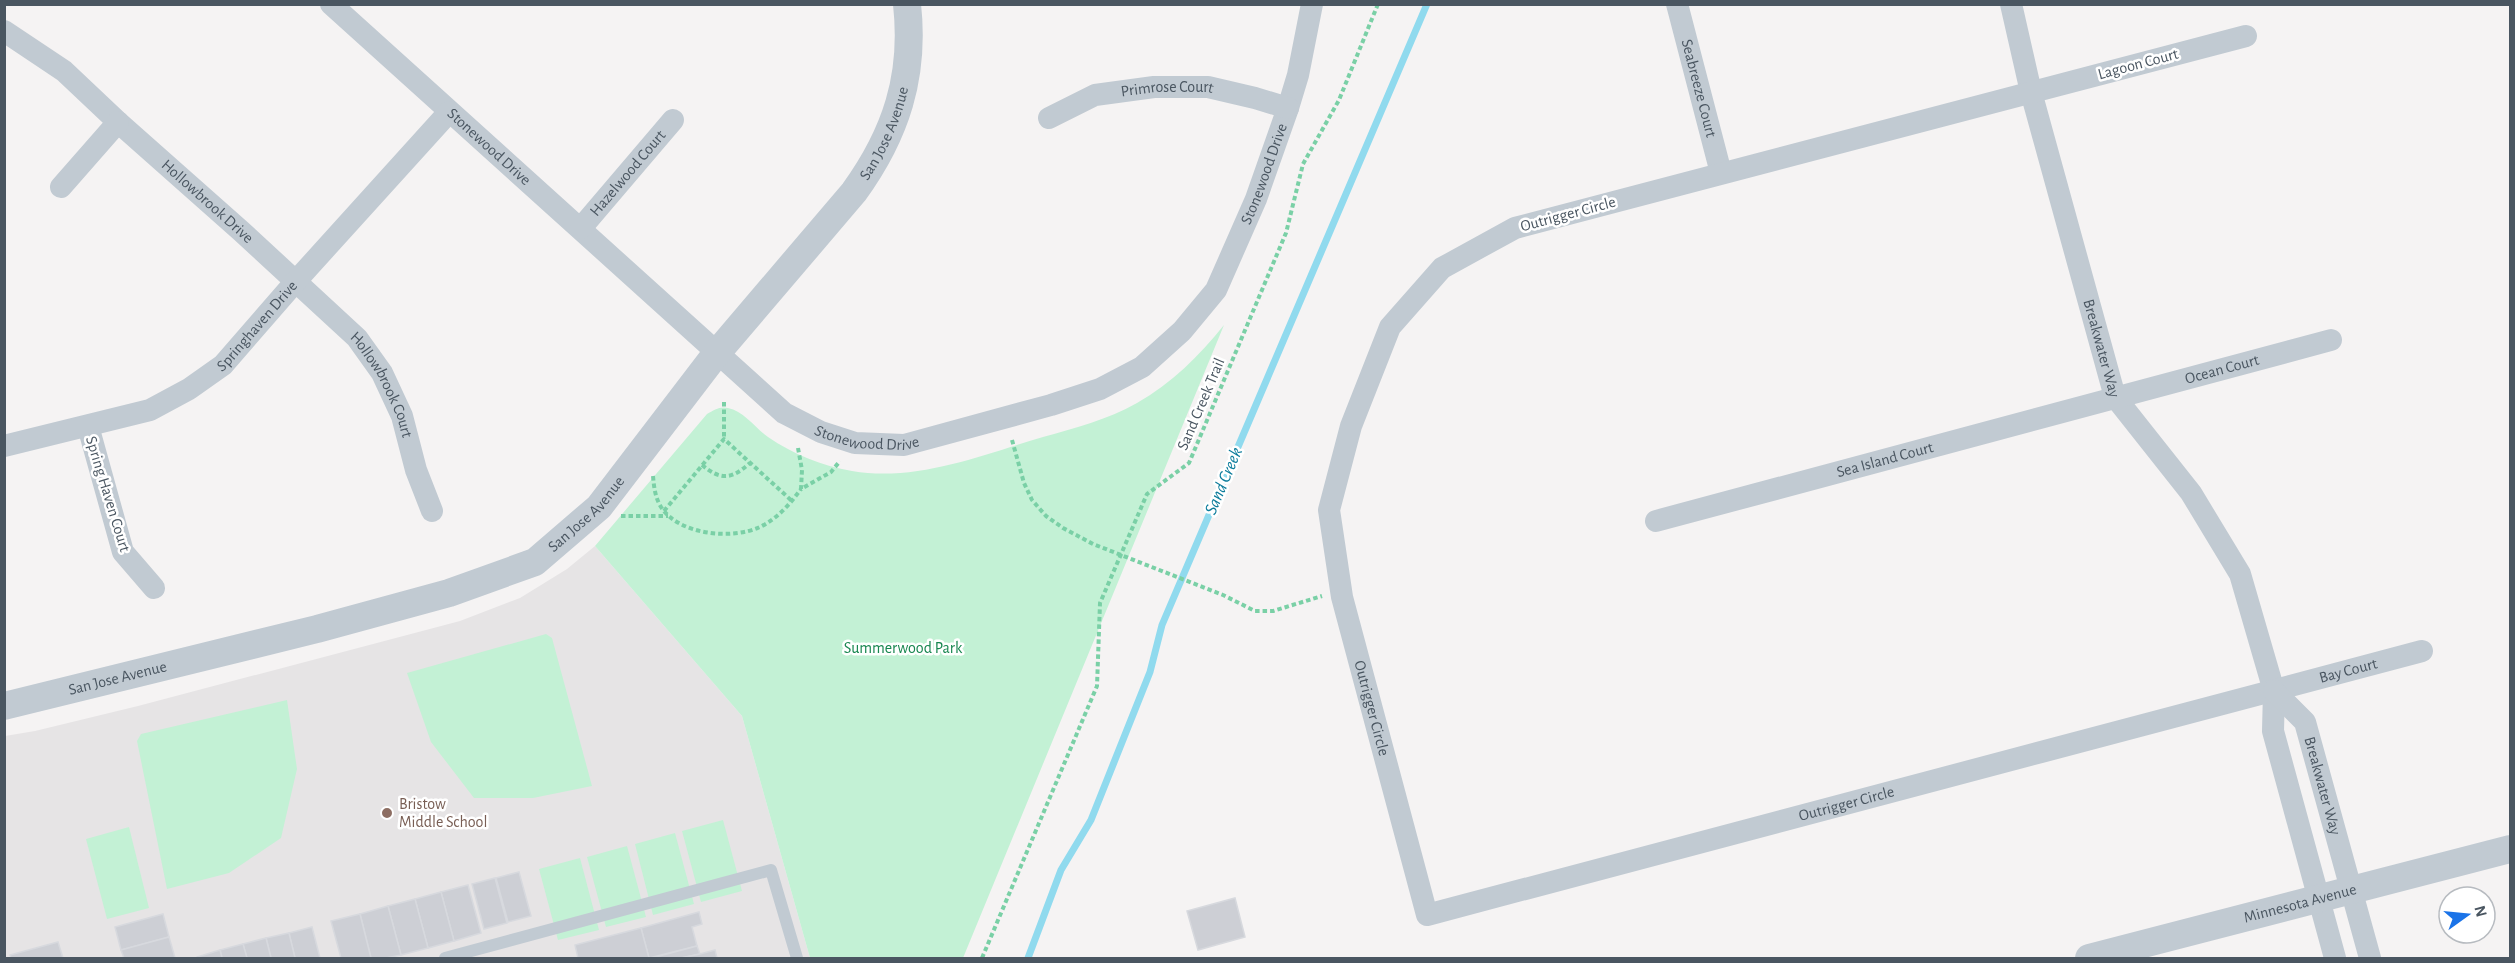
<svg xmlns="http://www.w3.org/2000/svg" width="2515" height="963" font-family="'Alegreya Sans',sans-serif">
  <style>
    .education { fill: #e6e4e5 }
    .green { fill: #c3f1d5 }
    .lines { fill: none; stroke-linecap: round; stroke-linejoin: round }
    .stream { stroke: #90daee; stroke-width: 7 }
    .building { fill: #cdcfd5; stroke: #d7d9de; stroke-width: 1.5 }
    .path { stroke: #7ad0a6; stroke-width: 4; stroke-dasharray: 4.5 3; stroke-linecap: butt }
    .service { stroke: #c1cad2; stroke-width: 12 }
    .minor { stroke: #c1cad2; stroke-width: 22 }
    .tertiary { stroke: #c1cad2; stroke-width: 28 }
    .education-dot { fill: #8d6e63; stroke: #fff; stroke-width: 2 }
    .labels { text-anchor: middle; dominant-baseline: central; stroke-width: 5; stroke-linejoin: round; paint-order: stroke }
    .street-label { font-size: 16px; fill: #4a5661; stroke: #fff }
    .park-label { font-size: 16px; fill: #17864f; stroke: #fff }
    .education-label { font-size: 16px; fill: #785e54; stroke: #fff; text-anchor: start }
    .water-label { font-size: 18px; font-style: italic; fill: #0c7c9b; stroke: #fff }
  </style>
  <rect width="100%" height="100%" fill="#f5f3f3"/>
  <polygon class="education" points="595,546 742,716 810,958 5,958 5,736 35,731 138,706 460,621 520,598 567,569"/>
  <g class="green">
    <path d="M1224 325 963 958H810L742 716 595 546 707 414C714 410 720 406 728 408 744 411 756 429 768 437 793 454 822 466 852 471 917 482 982 455 1043 437 1075 428 1107 420 1137 403 1172 383 1199 356 1224 325Z"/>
    <polygon points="546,634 552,638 592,786 533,798 474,798 431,742 407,673"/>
    <polygon points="287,700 297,769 281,838 229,873 167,889 137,741 141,734"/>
    <polygon points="723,820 742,891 701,902 682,831"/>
    <polygon points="129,827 149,908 107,919 86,839"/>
    <polygon points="675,833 694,904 653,915 635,844"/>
    <polygon points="627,846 646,917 606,927 587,857"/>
    <polygon points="580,858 599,930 558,940 539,869"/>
  </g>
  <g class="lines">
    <polyline class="stream" points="1028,958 1061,870 1091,820 1150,672 1162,625 1427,4"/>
  </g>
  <g class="building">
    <polygon points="519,872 531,916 508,922 496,878"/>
    <polygon points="495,878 507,923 484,929 472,884"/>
    <polygon points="468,885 481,933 454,941 441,892"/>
    <polygon points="441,892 454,941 428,948 415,899"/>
    <polygon points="1235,898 1245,937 1198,950 1187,911"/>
    <polygon points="415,899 428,948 401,955 388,906"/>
    <polygon points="388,906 401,955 386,958 371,958 360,914"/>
    <polygon points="699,912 702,924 692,927 697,946 649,958 641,928"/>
    <polygon points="163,914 169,937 121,950 115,927"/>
    <polygon points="360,914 371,958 341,958 331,921"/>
    <polygon points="312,927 320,958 295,958 289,933"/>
    <polygon points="641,928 649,958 578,958 575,945"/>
    <polygon points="289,933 295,958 271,958 266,938"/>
    <polygon points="169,937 175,958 124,958 121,950"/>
    <polygon points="266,938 271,958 247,958 243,944"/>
    <polygon points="58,942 63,958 11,958 10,955"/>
    <polygon points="243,944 247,958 222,958 220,950"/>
    <polygon points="697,946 700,954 681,958 652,958"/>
    <polygon points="220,950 222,958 197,958 197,957"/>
    <polygon points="715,950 717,958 681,958 700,954"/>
  </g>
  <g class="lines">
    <g class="path">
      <polyline points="724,402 724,439"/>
      <polyline points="1012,440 1024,483 1032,500 1046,516 1063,528 1093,544 1223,595 1255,611 1273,611 1322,596"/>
      <polyline points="798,448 802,470 801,489 831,472 840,461"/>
      <path d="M702 465C721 481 732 479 750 463"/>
      <path d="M653 476C654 487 655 497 661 507 679 535 732 540 760 527 778 518 790 504 801 489"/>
      <polyline points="664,511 724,439 792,501"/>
      <polyline points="621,516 668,516"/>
      <polyline points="982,958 1097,686 1100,603 1147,494 1189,463 1286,233 1303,164 1339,100 1378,4"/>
    </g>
    <polyline class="service" points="445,958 771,870 797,958"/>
    <g class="minor">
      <path id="s1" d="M331 4 784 413 821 432 855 443 904 445 1051 405 1100 389 1142 367 1182 331 1216 290 1256 199 1288 108 1298 75 1312 4"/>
      <path id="s2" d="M1677 4 1721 173"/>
      <path id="s3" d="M2011 4 2031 92 2115 397 2191 493 2240 574 2274 691 2273 731 2335 958"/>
      <path id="s4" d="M4 31 64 71 118 122 241 231 357 338 382 373 402 416 416 470 432 511"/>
      <path id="s5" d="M2246 36 1515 228 1442 268 1390 327 1351 426 1329 510 1342 597 1427 915 2422 651"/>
      <path id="s6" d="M1049 118 1095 95 1154 87H1208L1255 98 1288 108"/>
      <polyline points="61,187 118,122"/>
      <path id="s7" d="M581 228 673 120"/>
      <polyline points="88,426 123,552 154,588"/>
      <path id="s8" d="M4 446 150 410 189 389 223 365 296 281 449 112"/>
      <path id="s9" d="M1656 521 2331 340"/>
      <path id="s10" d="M2274 691 2305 722 2370 958"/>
    </g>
    <g class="tertiary">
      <path id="s11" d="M4 706 317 629 449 593 535 562 599 507 716 354 854 192C896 134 915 76 907 4"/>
      <path id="s12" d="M2089 958 2510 849"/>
    </g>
  </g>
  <circle class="education-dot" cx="387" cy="813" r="6"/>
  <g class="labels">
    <g class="street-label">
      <text transform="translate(2138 64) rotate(-15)">Lagoon Court</text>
      <text stroke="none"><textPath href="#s2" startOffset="87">Seabreeze Court</textPath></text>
      <text stroke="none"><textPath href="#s6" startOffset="124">Primrose Court</textPath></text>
      <text stroke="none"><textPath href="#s11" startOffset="1107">San Jose Avenue</textPath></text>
      <text stroke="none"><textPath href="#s1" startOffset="213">Stonewood Drive</textPath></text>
      <text stroke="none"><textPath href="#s7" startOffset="72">Hazelwood Court</textPath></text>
      <text stroke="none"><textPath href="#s1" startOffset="1221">Stonewood Drive</textPath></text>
      <text stroke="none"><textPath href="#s4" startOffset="266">Hollowbrook Drive</textPath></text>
      <text transform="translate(1568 214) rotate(-15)">Outrigger Circle</text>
      <text stroke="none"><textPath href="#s8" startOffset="288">Springhaven Drive</textPath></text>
      <text stroke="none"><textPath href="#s3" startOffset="356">Breakwater Way</textPath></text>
      <text stroke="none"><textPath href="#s9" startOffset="586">Ocean Court</textPath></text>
      <text stroke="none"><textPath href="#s4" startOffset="522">Hollowbrook Court</textPath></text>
      <text transform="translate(1201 404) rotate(-67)">Sand Creek Trail</text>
      <text stroke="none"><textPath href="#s1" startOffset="699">Stonewood Drive</textPath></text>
      <text stroke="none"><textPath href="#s9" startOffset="237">Sea Island Court</textPath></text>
      <text transform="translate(108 494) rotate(73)">Spring Haven Court</text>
      <text stroke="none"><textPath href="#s11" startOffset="621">San Jose Avenue</textPath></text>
      <text stroke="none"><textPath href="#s5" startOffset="2481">Bay Court</textPath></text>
      <text stroke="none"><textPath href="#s11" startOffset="117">San Jose Avenue</textPath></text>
      <text stroke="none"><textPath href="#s5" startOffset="1314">Outrigger Circle</textPath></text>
      <text stroke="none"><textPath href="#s10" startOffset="110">Breakwater Way</textPath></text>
      <text stroke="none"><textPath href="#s5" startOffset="1962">Outrigger Circle</textPath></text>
      <text stroke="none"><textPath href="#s12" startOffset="218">Minnesota Avenue</textPath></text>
    </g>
    <g class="park-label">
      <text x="903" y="648">Summerwood Park</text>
    </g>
    <g class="education-label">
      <text x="399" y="804">Bristow<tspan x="399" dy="18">Middle School</tspan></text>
    </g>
    <g class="water-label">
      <text transform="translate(1224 481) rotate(-67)">Sand Creek</text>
    </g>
  </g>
  <rect width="2515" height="963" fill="none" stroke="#4a5661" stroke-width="12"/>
  <g transform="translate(2467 915) rotate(75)"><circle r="28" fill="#ffffff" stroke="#b7bbc0" stroke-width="1.5"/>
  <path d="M0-4.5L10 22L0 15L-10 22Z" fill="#1a73e8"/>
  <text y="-9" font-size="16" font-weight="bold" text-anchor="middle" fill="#4a5661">N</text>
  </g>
</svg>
